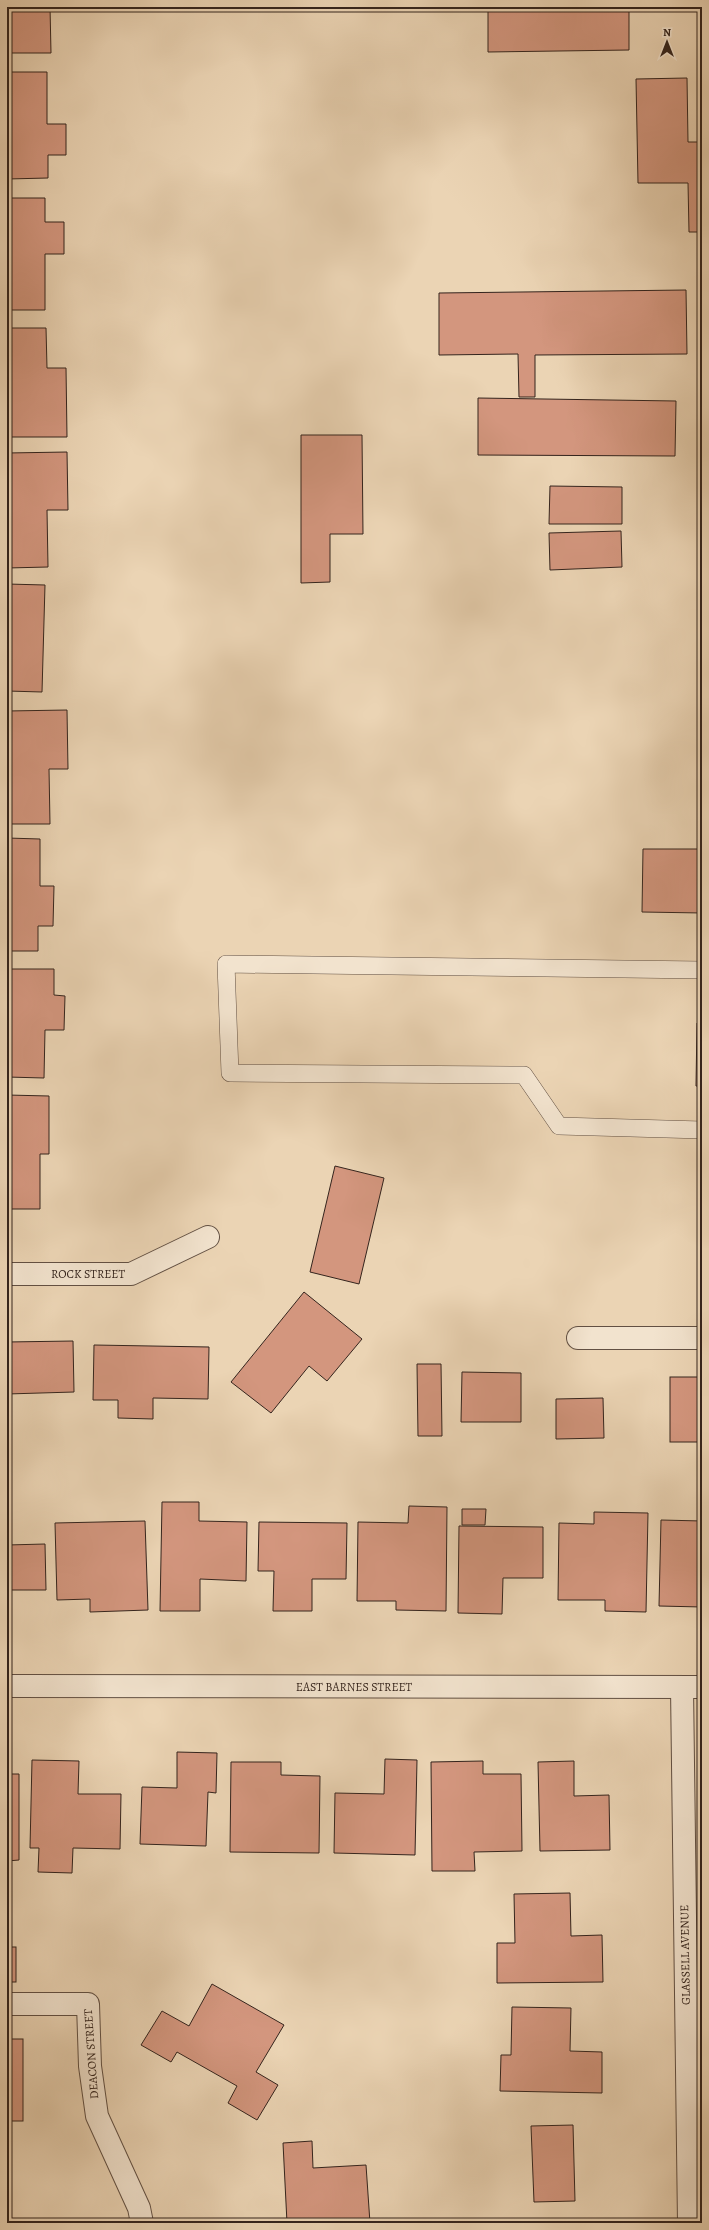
<svg xmlns="http://www.w3.org/2000/svg" width="709" height="2230" font-family="Alegreya,serif">
  <style>
    .building { fill: #d3967e; stroke: #34241d }
    .lines { fill: none; stroke-linecap: round; stroke-linejoin: round }
    .lane-casing { stroke: #625043; stroke-width: 18 }
    .street-casing { stroke: #625043; stroke-width: 24 }
    .lane { stroke: #f2e3ce; stroke-width: 17 }
    .street { stroke: #f2e3ce; stroke-width: 22 }
    .labels { text-anchor: middle; dominant-baseline: central; stroke-width: 3.5; stroke-linejoin: round; paint-order: stroke }
    .street-label { font-size: 12px; fill: #34241d; stroke: #f2e3ce }
  </style>
  <rect width="100%" height="100%" fill="#ebd4b4"/>
  <filter id="stains"><feTurbulence type="fractalNoise" baseFrequency=".005" numOctaves="4"/><feColorMatrix values="0 0 0 0 .2 0 0 0 0 .09 0 0 0 0 .02 0 0 0 .5 -.17"/></filter>
  <radialGradient id="worn" r=".72"><stop offset=".6" stop-color="#630" stop-opacity="0"/><stop offset="1" stop-color="#630" stop-opacity=".3"/></radialGradient>
  <g class="building">
    <polygon points="7,7 50,7 51,53 7,53"/>
    <polygon points="488,7 629,7 629,50 488,52"/>
    <polygon points="7,72 47,72 47,124 66,124 66,155 48,155 48,178 7,179"/>
    <polygon points="687,78 688,142 702,142 702,232 689,232 688,183 638,183 636,79"/>
    <polygon points="7,198 45,198 45,222 64,222 64,254 45,254 45,310 7,310"/>
    <polygon points="686,290 687,354 535,355 535,397 519,397 518,354 439,355 439,293"/>
    <polygon points="7,328 46,328 47,368 66,368 67,437 7,437"/>
    <polygon points="478,398 676,401 675,456 478,455"/>
    <polygon points="301,435 362,435 363,534 330,534 330,582 301,583"/>
    <polygon points="67,452 68,510 47,510 48,567 7,568 7,453"/>
    <polygon points="550,486 622,487 622,524 549,524"/>
    <polygon points="621,531 622,567 550,570 549,533"/>
    <polygon points="7,584 45,585 42,692 7,691"/>
    <polygon points="67,710 68,769 49,769 50,824 7,824 7,711"/>
    <polygon points="7,838 40,839 40,886 54,886 53,926 38,926 38,951 7,951"/>
    <polygon points="643,849 702,849 702,913 642,912"/>
    <polygon points="7,969 54,969 54,995 65,996 64,1030 45,1030 44,1078 7,1077"/>
    <polygon points="697,1023 702,1023 702,1086 696,1086"/>
    <polygon points="7,1095 49,1096 49,1154 40,1154 40,1209 7,1209"/>
    <polygon points="335,1166 384,1178 359,1284 310,1272"/>
    <polygon points="304,1292 362,1339 327,1381 309,1366 271,1413 231,1382"/>
    <polygon points="73,1341 74,1392 7,1394 7,1342"/>
    <polygon points="94,1345 209,1347 208,1399 153,1398 153,1419 118,1418 118,1400 93,1400"/>
    <polygon points="417,1364 441,1364 442,1436 418,1436"/>
    <polygon points="462,1372 521,1373 521,1422 461,1422"/>
    <rect x="670" y="1377" width="32" height="65"/>
    <polygon points="603,1398 604,1438 556,1439 556,1399"/>
    <polygon points="162,1502 199,1502 199,1521 247,1522 246,1581 200,1579 200,1611 160,1611"/>
    <polygon points="409,1506 447,1507 446,1611 396,1610 396,1601 357,1601 358,1522 408,1523"/>
    <polygon points="462,1509 486,1509 485,1525 462,1525"/>
    <polygon points="594,1512 648,1513 646,1612 605,1611 605,1600 558,1600 559,1523 594,1524"/>
    <polygon points="661,1520 702,1521 702,1607 659,1606"/>
    <polygon points="145,1521 148,1610 90,1612 90,1599 57,1600 55,1523"/>
    <polygon points="259,1522 347,1523 346,1579 312,1579 312,1611 273,1611 274,1571 258,1571"/>
    <polygon points="459,1526 543,1527 543,1578 503,1578 502,1614 458,1613"/>
    <polygon points="45,1544 46,1590 7,1590 7,1545"/>
    <polygon points="177,1752 217,1753 216,1793 208,1792 206,1846 140,1844 142,1787 177,1788"/>
    <polygon points="385,1759 417,1760 415,1855 334,1853 335,1793 384,1794"/>
    <polygon points="32,1760 79,1761 78,1794 121,1794 120,1849 73,1848 72,1873 38,1872 39,1848 30,1848"/>
    <polygon points="483,1761 483,1774 521,1774 522,1851 474,1852 475,1871 432,1871 431,1762"/>
    <polygon points="574,1761 574,1796 609,1795 610,1850 540,1851 538,1762"/>
    <polygon points="231,1762 281,1762 281,1775 320,1776 319,1853 230,1852"/>
    <polygon points="7,1774 19,1774 19,1860 7,1861"/>
    <polygon points="570,1893 571,1936 602,1935 603,1982 497,1983 497,1943 515,1943 514,1894"/>
    <rect x="7" y="1947" width="9" height="35"/>
    <polygon points="212,1984 284,2025 256,2072 278,2085 257,2120 228,2103 237,2086 177,2052 171,2062 141,2045 162,2011 189,2026"/>
    <polygon points="512,2007 571,2008 570,2051 602,2052 602,2093 500,2091 501,2055 511,2055"/>
    <rect x="7" y="2039" width="16" height="82"/>
    <polygon points="573,2125 575,2201 534,2202 531,2126"/>
    <polygon points="312,2141 313,2168 366,2165 370,2223 287,2223 283,2143"/>
  </g>
  <g class="lines">
    <g class="lane-casing">
      <polyline id="lane" points="702,970 226,964 230,1073 524,1075 559,1126 702,1130"/>
    </g>
    <g class="street-casing">
      <g id="street">
        <polyline points="7,1274 131,1274 208,1237"/>
        <polyline points="578,1338 702,1338"/>
        <polyline points="7,1686 702,1687"/>
        <polyline points="682,1687 689,2223"/>
        <polyline points="7,2004 88,2004 90,2066 97,2116 139,2208 142,2223"/>
      </g>
    </g>
    <use href="#lane" class="lane"/>
    <use href="#street" class="street"/>
  </g>
  <g class="labels">
    <g class="street-label">
      <text x="88" y="1274">ROCK STREET</text>
      <text x="354" y="1687">EAST BARNES STREET</text>
      <text transform="translate(685 1955) rotate(-91)">GLASSELL AVENUE</text>
      <text transform="translate(91 2054) rotate(-94)">DEACON STREET</text>
    </g>
  </g>
  <rect width="709" height="2230" fill="none" stroke="#ebd4b4" stroke-width="24"/>
  <rect x="8" y="8" width="693" height="2214" fill="none" stroke="#34241d" stroke-width="2"/>
  <rect x="12" y="12" width="685" height="2206" fill="none" stroke="#34241d"/>
  <g transform="translate(667 42)" stroke="#f2e3ce" stroke-width="3" paint-order="stroke">
  <path d="M0-3L7 15L0 10L-7 15Z" fill="#34241d"/>
  <text y="-6" font-size="11" font-weight="bold" text-anchor="middle" fill="#34241d">N</text>
  </g>
  <rect width="100%" height="100%" filter="url(#stains)"/>
  <rect width="100%" height="100%" fill="url(#worn)"/>
</svg>
